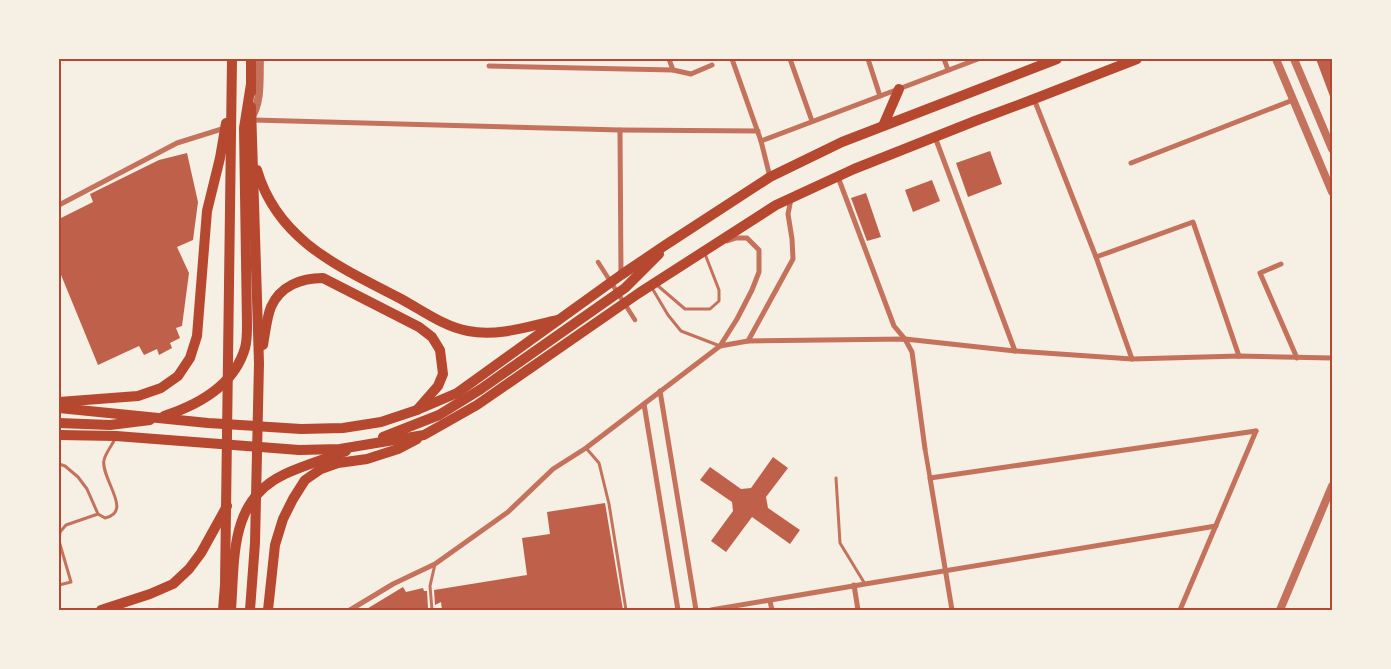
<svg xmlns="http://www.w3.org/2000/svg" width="1391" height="669" font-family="Signika,sans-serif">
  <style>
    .building { fill: #bf614a }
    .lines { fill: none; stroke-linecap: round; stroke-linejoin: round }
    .service { stroke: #c5725c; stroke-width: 3 }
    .pedestrian { stroke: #c5725c; stroke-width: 4.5 }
    .minor { stroke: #c5725c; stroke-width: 5 }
    .tertiary { stroke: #c5725c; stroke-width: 8 }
    .primary { stroke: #b5482f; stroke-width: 10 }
    .trunk { stroke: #b5482f; stroke-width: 10 }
    .neatline { fill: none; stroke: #b5482f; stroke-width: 2 }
  </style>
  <rect width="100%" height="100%" fill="#f6efe4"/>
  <g class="building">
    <polygon points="1316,59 1332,59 1332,99 1331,99"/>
    <polygon points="990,151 1002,184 968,197 956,163"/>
    <polygon points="187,153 198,202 193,240 177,247 189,273 182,326 176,328 180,338 170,343 172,348 159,355 157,349 144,355 139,346 98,365 59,270 59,219 93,202 90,194 159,160"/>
    <polygon points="932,180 940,201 913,212 905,190"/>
    <polygon points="866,193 881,237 867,241 851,198"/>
    <polygon points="773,457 788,468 766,497 768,508 800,530 790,544 752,517 726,552 711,541 733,511 732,502 700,480 710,467 741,489 751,488"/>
    <polygon points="605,503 623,610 442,610 441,602 435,605 434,590 527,575 522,538 550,534 547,512"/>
    <polygon points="403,587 406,592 423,588 424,591 427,591 428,608 422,610 365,610"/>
  </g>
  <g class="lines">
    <g class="service">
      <polyline points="657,285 685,309 710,309 719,301 719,290 705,254"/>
      <polyline points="652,288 668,315 681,331 720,346"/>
      <polyline points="586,448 599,463 609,504 626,610"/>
      <path d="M59 464 65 466 78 477 87 489 98 514 105 518C134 512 100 478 104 460 105 454 112 445 115 439"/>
      <polyline points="836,478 840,543 865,584"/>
      <polyline points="59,585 71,582 59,541 60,532 66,525 98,514"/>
      <polyline points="432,610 430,586 435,564"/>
    </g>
    <g class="pedestrian">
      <polyline points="598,262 635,320"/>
      <polyline points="925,449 930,478"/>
    </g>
    <g class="minor">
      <polyline points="669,59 673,70"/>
      <polyline points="732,59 761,141 770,177"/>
      <polyline points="790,59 812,121"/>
      <polyline points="868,59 880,96"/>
      <polyline points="944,59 948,70"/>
      <polyline points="489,66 673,70 691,74 712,65"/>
      <polyline points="1034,99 1096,257 1132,359"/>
      <polyline points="251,120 620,130 758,131"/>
      <polyline points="620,130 621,275"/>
      <polyline points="935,137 1015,351"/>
      <polyline points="761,141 978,59"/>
      <polyline points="1131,163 1293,100"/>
      <polyline points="838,177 894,326 905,339 912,352 925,449"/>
      <polyline points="59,205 177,143 225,128"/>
      <polyline points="1096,257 1193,222 1239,356"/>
      <polyline points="1281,264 1260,273 1297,358"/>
      <polyline points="748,341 793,259 792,239 788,214 791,199"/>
      <polyline points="720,346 748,341 905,339 1015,351 1132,359 1239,356 1332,358"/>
      <polyline points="660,391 696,610"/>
      <polyline points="644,404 678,610"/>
      <polyline points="854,585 858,610"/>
      <polyline points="770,601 772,610"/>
      <polyline points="350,610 393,584 435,564 508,512 553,469 586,448 720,346 737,319 752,290 759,272 759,250 747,238 736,238 727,241"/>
      <polyline points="711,610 865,584 1216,526"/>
      <polyline points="952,610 930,478 1256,431"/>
      <polyline points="1180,610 1256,431"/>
    </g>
    <g class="tertiary">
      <polyline points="1276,59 1332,192"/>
      <polyline points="1294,59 1332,149"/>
      <path d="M251 118C262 101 259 79 260 59"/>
      <polyline points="1280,610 1332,486"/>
    </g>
    <g class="primary">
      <polyline points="251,92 251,59"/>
      <path d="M257 170C278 242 342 268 403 300 423 311 445 327 468 331 498 337 530 326 558 320"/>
      <path d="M263 345C265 334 267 316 271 307 280 286 301 278 323 278L419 327 432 337 440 350 443 374 438 386 417 410"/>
      <polyline points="59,402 138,396 161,388 178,376 190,358 197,336 207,211 220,158 226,123"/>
      <polyline points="223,610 225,585 232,59"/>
      <polyline points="250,610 255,543 259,363 251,107"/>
    </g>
    <g class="trunk">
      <polyline points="883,126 899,89"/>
      <polyline points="59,408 208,423 301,429 343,428 381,422 417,410 457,393 621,275 664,246 770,177 842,142 1057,59"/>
      <path d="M164 416C198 405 234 386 245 348 247 341 247 332 247 325L244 128 251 84"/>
      <polyline points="59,423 110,425 150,420"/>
      <polyline points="59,435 116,436 299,450 340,449 424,435 477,405 639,293 776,205 854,169 975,121 1034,99 1137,59"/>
      <polyline points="383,437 439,415 481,389 625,288 659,254"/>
      <polyline points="101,610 150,594 173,584 189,569 201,553 227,506"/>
      <path d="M231 610C235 557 229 500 285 474 304 465 326 459 346 451"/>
      <polyline points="268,610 275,545 283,519 293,499 305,480 321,469 338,463 367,459 398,449 417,439"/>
    </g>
  </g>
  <rect width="1391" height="669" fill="none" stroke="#f6efe4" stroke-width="120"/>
  <rect x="60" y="60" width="1271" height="549" class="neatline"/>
</svg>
